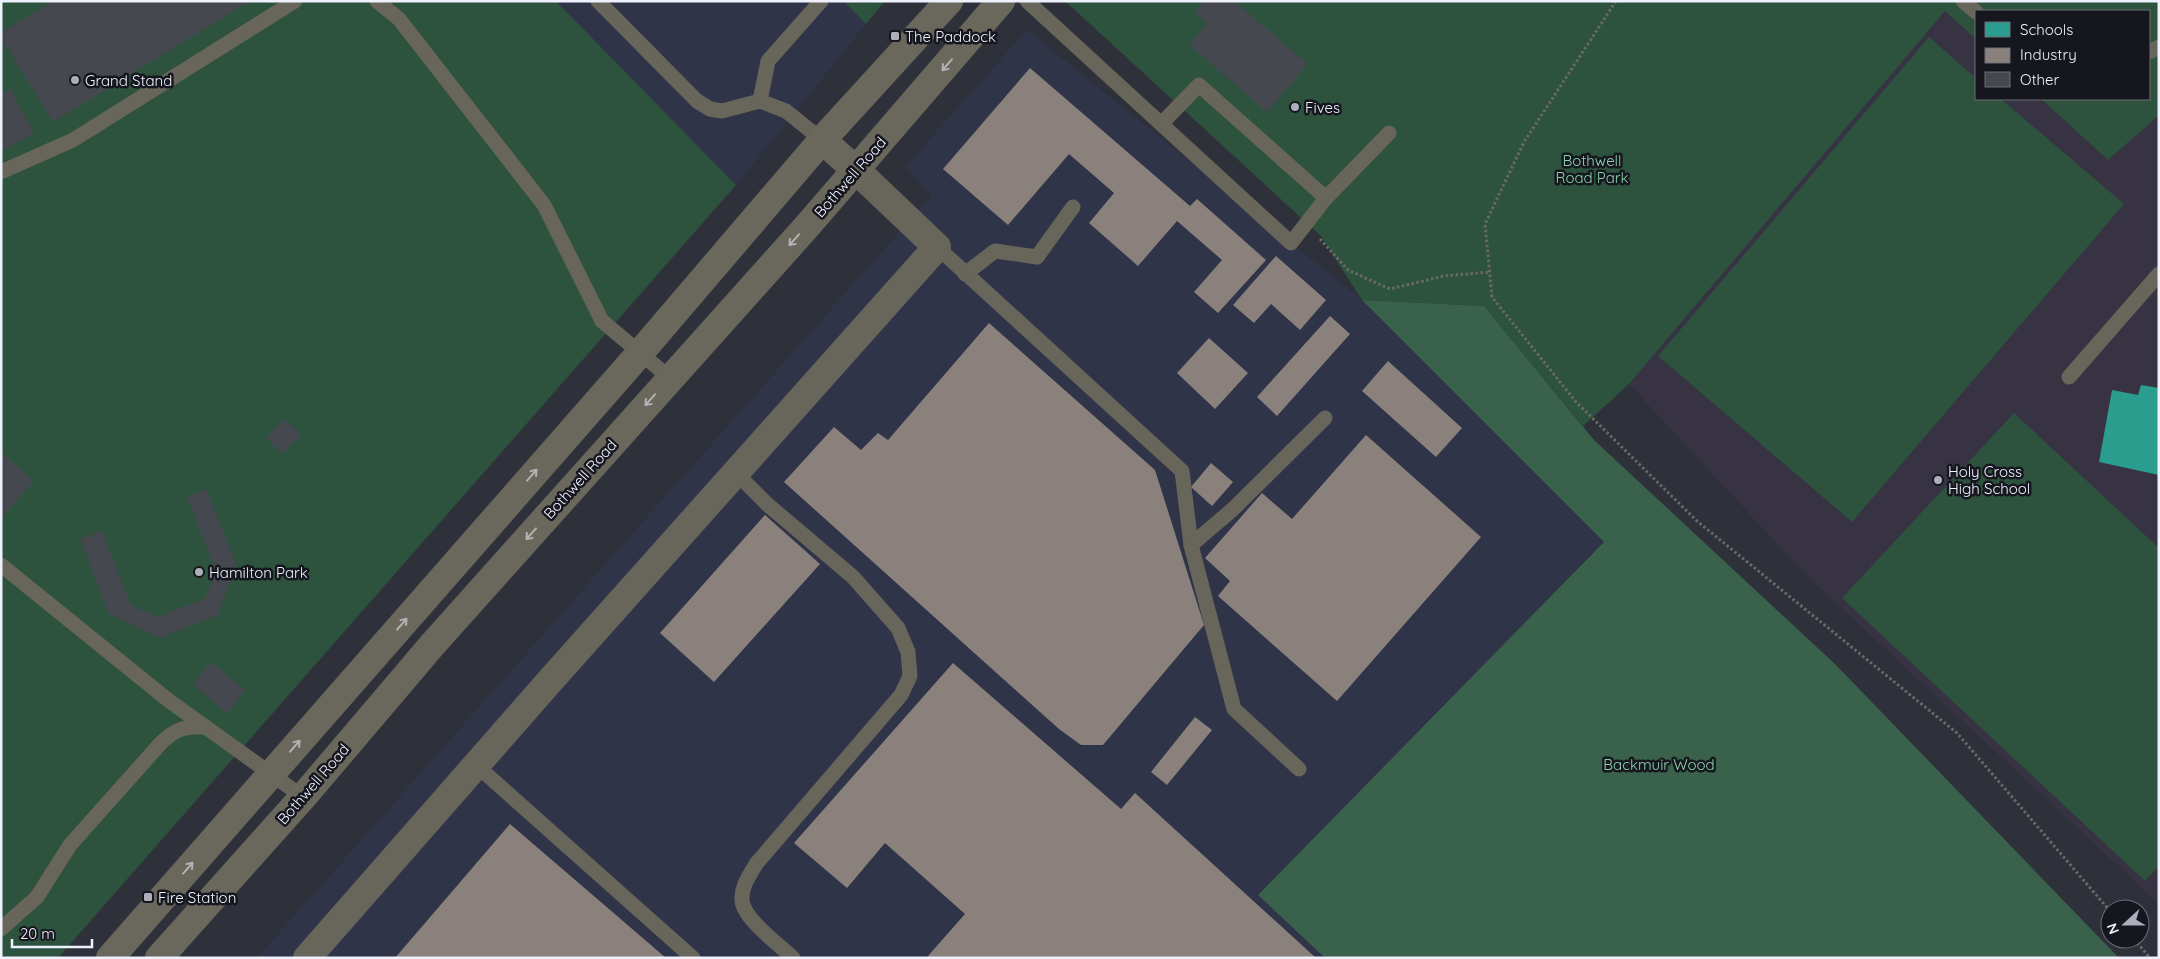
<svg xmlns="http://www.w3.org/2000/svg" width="2160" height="959" font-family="Quicksand,sans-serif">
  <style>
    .built { fill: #303449 }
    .education { fill: #373343 }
    .green { fill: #2d523e }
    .forest { fill: #39614b }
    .schools { fill: #2a9d8f }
    .industry { fill: #8a817c }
    .building { fill: #464850 }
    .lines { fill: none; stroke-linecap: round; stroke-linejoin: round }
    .path { stroke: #6b6965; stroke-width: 3; stroke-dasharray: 2.5 2.5; stroke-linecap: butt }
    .lane { stroke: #68655a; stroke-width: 15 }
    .street { stroke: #68655a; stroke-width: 28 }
    .secondary { stroke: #6a675d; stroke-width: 28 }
    .oneway { stroke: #b3b3b5 }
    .poi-dot { fill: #acaeb9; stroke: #15161e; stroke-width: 2 }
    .labels { text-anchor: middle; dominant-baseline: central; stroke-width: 5; stroke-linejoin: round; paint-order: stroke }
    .poi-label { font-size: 15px; fill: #eff1fd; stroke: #15161e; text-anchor: start }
    .park-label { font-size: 15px; fill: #8cd5a9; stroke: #15161e }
    .street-label { font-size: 15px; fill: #eff1fd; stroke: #15161e }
  </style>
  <rect width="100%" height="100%" fill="#2f313a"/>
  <g class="built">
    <polygon points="556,1 843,1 866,24 736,185"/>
    <polygon points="1027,30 1362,300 1604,542 1258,895 1325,958 257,958 932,195 905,167"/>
  </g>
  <polygon class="education" points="1945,10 1976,39 1976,99 2041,99 2108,160 2159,110 2159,904 1807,576 1629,384"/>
  <g class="green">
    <polygon points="1,1 556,1 736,185 58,958 1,958"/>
    <polygon points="843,1 885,1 866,24"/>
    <polygon points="1065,1 2159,1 2159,115 2108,160 2041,99 2149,99 2149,11 1976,11 1976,39 1945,11 1629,384 1583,426 1484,306 1362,300 1321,236"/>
    <polygon points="1929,37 1976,78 1976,99 2001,99 2124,204 1852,522 1658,356"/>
    <polygon points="2014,413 2159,548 2159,866 2145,881 1842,598"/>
  </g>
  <polygon class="forest" points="1362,300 1484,306 1594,440 1836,665 2119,958 1325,958 1258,895 1604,542"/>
  <polygon class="schools" points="2141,385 2159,388 2159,475 2099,462 2112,390 2138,395"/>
  <g class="industry">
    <polygon points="1030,68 1190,206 1197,199 1266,260 1218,313 1194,292 1222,260 1177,221 1138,266 1089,223 1114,193 1069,154 1008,225 943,169"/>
    <polygon points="1276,256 1326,300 1300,330 1271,304 1254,323 1233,305"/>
    <polygon points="1330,316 1350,334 1277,416 1257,397"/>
    <polygon points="989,323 1155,470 1204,625 1103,745 1081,745 1059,729 784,482 834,427 861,450 878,433 888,440"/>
    <polygon points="1209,338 1248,373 1215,409 1177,373"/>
    <polygon points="1388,361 1462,428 1436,457 1362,391"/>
    <polygon points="1366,435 1481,537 1337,701 1218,596 1230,581 1205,558 1262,493 1292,519"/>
    <polygon points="1211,463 1233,482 1212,506 1191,487"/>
    <polygon points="765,515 820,564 714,682 660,633"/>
    <polygon points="953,663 1121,809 1135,793 1316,958 930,958 928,956 965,914 885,843 847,888 794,843"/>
    <polygon points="1195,717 1212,730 1167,785 1151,772"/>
    <polygon points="510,824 666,958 395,958"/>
  </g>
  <g class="building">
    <polygon points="53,1 250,1 53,122 1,37 1,33"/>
    <polygon points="1204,1 1234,1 1308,64 1267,112 1189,45 1208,23 1195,12"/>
    <polygon points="10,89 34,133 1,152 1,94"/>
    <polygon points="285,419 301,435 282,454 266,438"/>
    <polygon points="1,452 34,481 1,519"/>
    <polygon points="206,489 236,564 218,615 160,638 109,614 80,539 102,531 131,605 157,617 205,599 216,572 187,497"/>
    <polygon points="211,662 245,690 227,713 193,685"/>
  </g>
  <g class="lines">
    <g class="path">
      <polyline points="1616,1 1524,142 1485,224 1492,297 1576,402 1697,521 1957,733 2110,911"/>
      <polyline points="1320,239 1348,270 1390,289 1444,276 1490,272"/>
      <polyline points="2134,939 2150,958"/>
    </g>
    <g class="lane">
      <polyline points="377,1 399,19 544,205 602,321 670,378"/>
      <polyline points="598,1 697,101 710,109 722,111 760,101 786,111 822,140"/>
      <polyline points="1027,1 1291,243 1326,198"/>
      <polyline points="1963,1 1976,12"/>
      <polyline points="2149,52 2159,47"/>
      <polyline points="760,101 768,61 821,1"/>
      <polyline points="1161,124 1199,85 1326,198 1389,133"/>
      <polyline points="1,172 73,140 295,1"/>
      <polyline points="937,247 1182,471 1191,545 1234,709 1299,769"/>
      <polyline points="965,274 995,251 1037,257 1073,207"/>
      <polyline points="2069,377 2159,274"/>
      <path d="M736 473 767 504 853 577 898 628 908 652 910 676 901 695 756 864C750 875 741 886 742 900 743 919 780 945 793 958"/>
      <polyline points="1191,545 1232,510 1325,418"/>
      <polyline points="1,565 168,700 303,797"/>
      <polyline points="476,765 693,958"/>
      <path d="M1 929 37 897 70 845 160 744C175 729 184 726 206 727"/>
    </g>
    <polyline class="street" points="307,958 549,682 937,247 856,170"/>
    <g class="secondary">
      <polyline points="822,140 856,170"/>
      <polyline points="110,958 640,353 822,140 949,1"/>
      <polyline points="159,958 303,797 433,644 809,224 1001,1"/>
    </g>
  </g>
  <defs><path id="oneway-shaft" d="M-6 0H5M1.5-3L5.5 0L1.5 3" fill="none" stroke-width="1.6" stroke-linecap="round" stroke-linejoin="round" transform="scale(1.25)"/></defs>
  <g class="oneway">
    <use href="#oneway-shaft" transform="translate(947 65) rotate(131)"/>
    <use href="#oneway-shaft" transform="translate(794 240) rotate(132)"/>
    <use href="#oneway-shaft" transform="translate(650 400) rotate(132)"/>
    <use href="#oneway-shaft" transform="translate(532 475) rotate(-49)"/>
    <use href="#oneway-shaft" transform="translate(531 534) rotate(132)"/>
    <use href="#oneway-shaft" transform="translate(402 624) rotate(-49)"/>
    <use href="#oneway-shaft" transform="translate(295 746) rotate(-49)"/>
    <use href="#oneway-shaft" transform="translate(188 868) rotate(-49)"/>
  </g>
  <g class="poi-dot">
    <rect x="890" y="31" width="10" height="10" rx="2.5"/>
    <circle cx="75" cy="80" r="5"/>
    <circle cx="1295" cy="107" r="5"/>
    <circle cx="1938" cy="480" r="5"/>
    <circle cx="199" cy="572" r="5"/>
    <rect x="143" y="892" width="10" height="10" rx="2.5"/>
  </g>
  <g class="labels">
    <g class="poi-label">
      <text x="905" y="36">The Paddock</text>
      <text x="85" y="80">Grand Stand</text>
      <text x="1305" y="107">Fives</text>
      <text x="1948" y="471">Holy Cross<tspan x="1948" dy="17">High School</tspan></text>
      <text x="209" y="572">Hamilton Park</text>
      <text x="158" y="897">Fire Station</text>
    </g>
    <g class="park-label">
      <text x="1592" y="160">Bothwell<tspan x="1592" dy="17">Road Park</tspan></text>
      <text x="1659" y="764">Backmuir Wood</text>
    </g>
    <g class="street-label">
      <text transform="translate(850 177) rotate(-49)">Bothwell Road</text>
      <text transform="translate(580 479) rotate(-48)">Bothwell Road</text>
      <text transform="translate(313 784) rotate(-49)">Bothwell Road</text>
    </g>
  </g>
  <rect width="2160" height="959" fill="none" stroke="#eff1fd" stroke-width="5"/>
  <rect x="1975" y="10" width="175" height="90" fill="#15161e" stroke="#6c6e77"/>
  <rect x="1985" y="22" width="25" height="15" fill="#2a9d8f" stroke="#6c6e77"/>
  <text x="2020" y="35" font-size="15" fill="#eff1fd">Schools</text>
  <rect x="1985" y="48" width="25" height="15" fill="#8a817c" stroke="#6c6e77"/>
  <text x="2020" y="60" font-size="15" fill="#eff1fd">Industry</text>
  <rect x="1985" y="72" width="25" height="15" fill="#464850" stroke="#6c6e77"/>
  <text x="2020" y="85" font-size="15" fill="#eff1fd">Other</text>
  <g transform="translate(2125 924) rotate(249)"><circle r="24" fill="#15161e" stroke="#6c6e77"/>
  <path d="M0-4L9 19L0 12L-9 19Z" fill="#acaeb9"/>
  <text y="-8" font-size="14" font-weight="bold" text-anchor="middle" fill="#eff1fd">N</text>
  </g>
  <path d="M12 939v8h80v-8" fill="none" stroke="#eff1fd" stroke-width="2.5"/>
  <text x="20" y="939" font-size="15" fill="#eff1fd" stroke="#15161e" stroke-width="4" paint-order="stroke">20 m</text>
</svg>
